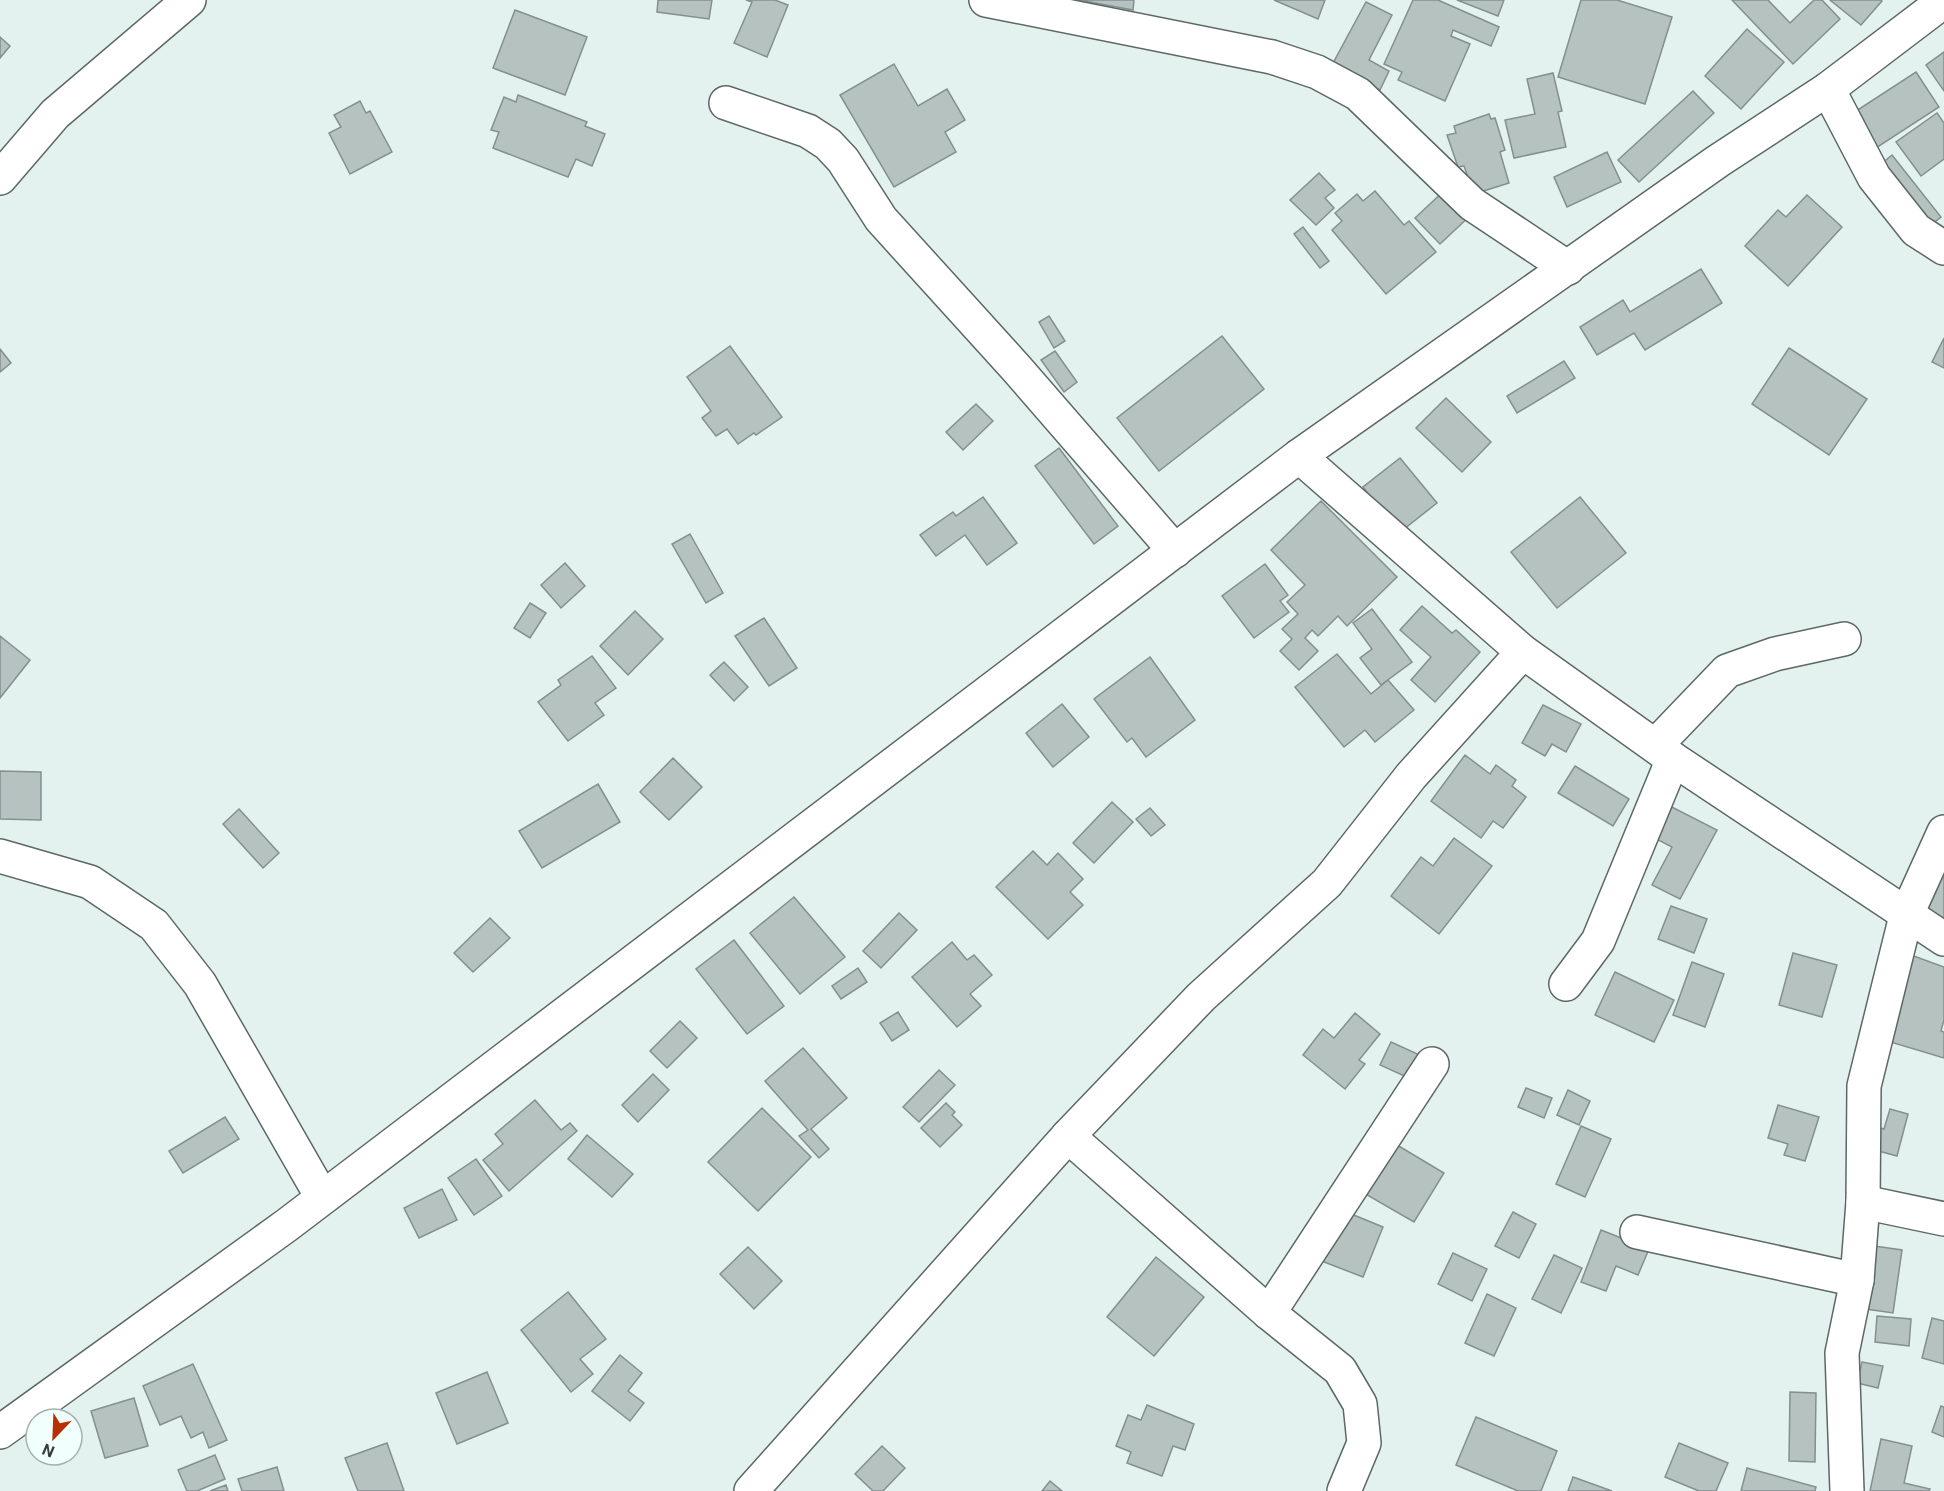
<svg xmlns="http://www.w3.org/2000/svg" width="1944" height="1491" font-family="Roboto,sans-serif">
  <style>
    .building { fill: #b5c2c0; stroke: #84908e; stroke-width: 1.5 }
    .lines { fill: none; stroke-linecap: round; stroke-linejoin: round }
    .minor-casing { stroke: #5c6866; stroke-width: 36 }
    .minor { stroke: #fff; stroke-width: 33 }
  </style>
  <rect width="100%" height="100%" fill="#e4f2ef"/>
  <g class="building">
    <polygon points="658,0 712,0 709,19 657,12"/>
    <polygon points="746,0 775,0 788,5 767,57 734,43 752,2"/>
    <polygon points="1079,0 1134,0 1133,10"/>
    <polygon points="1274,0 1325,0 1318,19"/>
    <polygon points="1413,0 1438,0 1499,27 1491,46 1453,30 1451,36 1470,44 1445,101 1398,80 1402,72 1384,64"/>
    <polygon points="1457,0 1504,0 1498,16"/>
    <polygon points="1581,0 1617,0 1672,17 1645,104 1558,77"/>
    <polygon points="1732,0 1768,0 1790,23 1814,0 1822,0 1840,19 1793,64"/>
    <polygon points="1830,0 1881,0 1882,1 1861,25"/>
    <polygon points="1366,2 1392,15 1369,60 1389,71 1380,90 1332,65"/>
    <polygon points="515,10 587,37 565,95 493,68"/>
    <polygon points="1747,29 1784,62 1741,109 1705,76"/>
    <polygon points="0,37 10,46 0,58"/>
    <polygon points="1944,52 1944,91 1926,65"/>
    <polygon points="894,64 918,106 947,89 965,120 945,132 956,152 894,187 840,95"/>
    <polygon points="1916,72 1939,107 1876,148 1853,113"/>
    <polygon points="1553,73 1562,111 1558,112 1566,147 1514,158 1505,120 1535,114 1527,79"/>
    <polygon points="1693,91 1714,113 1639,182 1618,160"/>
    <polygon points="518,95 587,122 585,126 605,134 592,166 576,159 568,177 493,148 499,132 491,130 504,97 516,102"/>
    <polygon points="360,101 366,113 370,111 392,152 350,174 329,133 341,127 334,115"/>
    <polygon points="1937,113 1944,123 1944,159 1921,176 1896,142"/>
    <polygon points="1489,114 1491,119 1495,118 1505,150 1500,152 1509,183 1474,194 1464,166 1458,167 1447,135 1456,133 1454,126"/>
    <polygon points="1607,152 1621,182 1567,207 1554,177"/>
    <polygon points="1892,155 1941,217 1923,231 1875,169"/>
    <polygon points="1319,173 1335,190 1325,198 1334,208 1316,225 1290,200"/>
    <polygon points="1447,188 1472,214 1440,244 1415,218"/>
    <polygon points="1375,191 1404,225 1409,221 1436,252 1386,294 1332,230 1342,221 1335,213 1357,194 1363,201"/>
    <polygon points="1807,195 1842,227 1788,286 1745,246 1778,210 1786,217"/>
    <polygon points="1303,227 1329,261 1320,268 1294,234"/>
    <polygon points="1701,269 1722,303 1645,350 1634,333 1597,355 1580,327 1623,300 1630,312"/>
    <polygon points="1049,316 1065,341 1054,348 1039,322"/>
    <polygon points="1222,336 1264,389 1159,471 1117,418"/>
    <polygon points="1944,338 1944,368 1932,362"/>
    <polygon points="730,346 782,417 756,435 754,433 738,444 727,429 716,436 702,418 711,411 687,377"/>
    <polygon points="1789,348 1867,399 1829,455 1752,404"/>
    <polygon points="0,349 11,363 0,372"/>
    <polygon points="1055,351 1077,382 1064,392 1041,360"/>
    <polygon points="1564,361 1575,378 1517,413 1507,396"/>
    <polygon points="1446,398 1491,442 1462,472 1416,428"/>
    <polygon points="976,404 993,421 963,450 946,432"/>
    <polygon points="1059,448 1118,526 1094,544 1035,466"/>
    <polygon points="1400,458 1437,503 1399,533 1363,487"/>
    <polygon points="983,497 1017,543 987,565 965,535 936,556 920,535 953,512 956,516"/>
    <polygon points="1580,497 1626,553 1557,608 1511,552"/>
    <polygon points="1321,501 1397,577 1347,626 1338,616 1318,636 1312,630 1305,638 1318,651 1299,670 1280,651 1292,639 1282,629 1298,614 1287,602 1305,585 1271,550"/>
    <polygon points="690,534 723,593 706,603 672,544"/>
    <polygon points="565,563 585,586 561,608 541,585"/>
    <polygon points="1265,564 1288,595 1280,601 1289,612 1254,638 1222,596"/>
    <polygon points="530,603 546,613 530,638 514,628"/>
    <polygon points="1422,606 1452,633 1456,630 1480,652 1435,702 1411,680 1431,657 1400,630"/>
    <polygon points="1372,609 1412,662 1381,685 1360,658 1372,649 1353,623"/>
    <polygon points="635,611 663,639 628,675 600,646"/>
    <polygon points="764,618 797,668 769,686 735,636"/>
    <polygon points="0,636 30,660 0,698"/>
    <polygon points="1337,654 1371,694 1388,680 1414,710 1375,742 1365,730 1344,747 1295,687"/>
    <polygon points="592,656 616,688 595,703 604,715 568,741 538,702 561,685 558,680"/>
    <polygon points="1150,657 1195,720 1146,757 1132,738 1127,742 1094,699"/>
    <polygon points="724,662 748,687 734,701 710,675"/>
    <polygon points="1062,704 1089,737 1053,767 1026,733"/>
    <polygon points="1543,705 1581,724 1566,752 1552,744 1545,756 1522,743"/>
    <polygon points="1465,755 1490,774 1496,765 1516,780 1512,786 1526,797 1503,828 1493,821 1481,838 1431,801"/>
    <polygon points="673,758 702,787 669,820 640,792"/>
    <polygon points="1575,766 1629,799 1613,826 1558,793"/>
    <polygon points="0,771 41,772 41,820 0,819"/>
    <polygon points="598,784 620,822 542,868 519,831"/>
    <polygon points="1112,802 1133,822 1094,863 1073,843"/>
    <polygon points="1662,802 1717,830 1680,899 1652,885 1672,847 1645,833"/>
    <polygon points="1150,808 1165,825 1151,836 1136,819"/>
    <polygon points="239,809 279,853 263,868 223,824"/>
    <polygon points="1454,838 1492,866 1439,934 1391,896 1421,857 1433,866"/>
    <polygon points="1033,851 1047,865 1058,853 1083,879 1070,892 1083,905 1048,939 996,887"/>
    <polygon points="1944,870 1944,928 1918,917"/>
    <polygon points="794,897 845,957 800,994 750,933"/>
    <polygon points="1671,906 1707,919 1694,953 1658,939"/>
    <polygon points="899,913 917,930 881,968 863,951"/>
    <polygon points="490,918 510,938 473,972 454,953"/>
    <polygon points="734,940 784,1006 747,1034 696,969"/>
    <polygon points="952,942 967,960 974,955 992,975 970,994 981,1006 957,1027 912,977"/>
    <polygon points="1793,953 1837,965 1822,1017 1779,1005"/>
    <polygon points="1911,955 1944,967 1944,1020 1941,1031 1944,1032 1944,1058 1884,1040"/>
    <polygon points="1692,962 1724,974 1705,1027 1673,1015"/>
    <polygon points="858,968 867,982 841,999 832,986"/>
    <polygon points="1615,972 1674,1000 1654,1042 1595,1015"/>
    <polygon points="898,1012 909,1030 892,1041 880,1023"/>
    <polygon points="1355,1013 1380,1034 1359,1060 1365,1064 1345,1089 1303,1055 1323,1029 1334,1038"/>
    <polygon points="680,1021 697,1038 667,1068 650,1051"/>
    <polygon points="1391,1042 1422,1056 1411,1079 1380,1065"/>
    <polygon points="803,1048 847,1098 811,1129 829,1149 819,1158 799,1136 808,1130 765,1081"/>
    <polygon points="939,1070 955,1085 919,1122 903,1107"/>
    <polygon points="653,1074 669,1090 638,1122 622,1105"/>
    <polygon points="1526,1088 1552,1098 1544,1118 1518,1107"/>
    <polygon points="1568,1090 1590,1101 1579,1125 1557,1115"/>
    <polygon points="535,1100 561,1130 570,1123 577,1131 509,1191 483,1160 503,1144 495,1134"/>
    <polygon points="946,1103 955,1112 952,1115 962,1125 940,1147 921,1128"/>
    <polygon points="1778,1105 1819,1117 1805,1161 1784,1155 1788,1144 1768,1138"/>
    <polygon points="762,1108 811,1157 758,1211 708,1162"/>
    <polygon points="1890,1109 1908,1114 1897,1156 1871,1149 1876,1127 1884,1129"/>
    <polygon points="225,1117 239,1139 183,1173 169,1151"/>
    <polygon points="1581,1126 1611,1139 1585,1197 1556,1184"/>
    <polygon points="587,1135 633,1174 612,1197 568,1159"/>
    <polygon points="1392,1142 1444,1173 1414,1222 1362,1192"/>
    <polygon points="476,1159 502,1196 474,1215 448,1178"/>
    <polygon points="442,1189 457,1220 419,1238 404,1208"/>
    <polygon points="1339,1209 1383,1227 1363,1277 1319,1260"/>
    <polygon points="1513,1212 1536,1224 1519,1258 1495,1246"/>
    <polygon points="1601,1230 1649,1249 1638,1275 1616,1266 1606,1291 1581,1282"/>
    <polygon points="1874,1246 1902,1250 1893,1313 1866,1309"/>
    <polygon points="748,1247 782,1281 754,1309 720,1274"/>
    <polygon points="1453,1253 1487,1269 1472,1301 1438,1284"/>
    <polygon points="1554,1255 1582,1268 1561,1313 1532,1299"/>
    <polygon points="1156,1257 1204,1297 1154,1356 1107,1317"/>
    <polygon points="568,1292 606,1339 580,1359 593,1374 571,1392 521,1330"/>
    <polygon points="1487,1294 1516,1308 1494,1356 1465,1343"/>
    <polygon points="1877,1316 1911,1319 1909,1346 1875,1342"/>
    <polygon points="1932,1318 1944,1321 1944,1364 1922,1358"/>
    <polygon points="620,1355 642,1373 628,1391 644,1403 630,1421 592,1391"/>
    <polygon points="1862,1362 1883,1366 1878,1388 1857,1383"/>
    <polygon points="193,1364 227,1440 209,1448 203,1432 191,1438 181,1416 160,1425 143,1386"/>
    <polygon points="487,1372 508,1423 457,1444 436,1393"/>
    <polygon points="1790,1392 1816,1393 1815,1462 1789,1461"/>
    <polygon points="134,1398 148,1446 105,1458 91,1411"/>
    <polygon points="1147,1405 1194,1424 1185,1450 1173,1446 1162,1476 1127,1463 1131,1452 1116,1446 1128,1415 1141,1420"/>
    <polygon points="1941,1406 1944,1407 1944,1437 1932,1432"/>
    <polygon points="1476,1417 1557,1451 1541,1491 1518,1491 1456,1465"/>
    <polygon points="1881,1439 1912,1446 1904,1483 1930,1489 1929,1491 1870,1491"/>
    <polygon points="387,1443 404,1491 358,1491 345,1458"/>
    <polygon points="1679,1443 1728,1463 1716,1491 1699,1491 1665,1477"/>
    <polygon points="882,1446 905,1468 883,1491 873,1491 855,1474"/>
    <polygon points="215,1455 225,1479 197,1491 187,1491 178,1470"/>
    <polygon points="277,1467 284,1491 242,1491 238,1479"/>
    <polygon points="1747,1468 1816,1487 1815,1491 1741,1491"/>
    <polygon points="1573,1477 1612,1491 1568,1491"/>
    <polygon points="1050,1481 1062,1491 1042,1491"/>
    <polygon points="226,1485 228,1491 210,1491"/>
  </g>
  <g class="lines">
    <g class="minor-casing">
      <g id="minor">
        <polyline points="986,0 1272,57 1317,72 1358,94 1472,204 1568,268"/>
        <polyline points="1828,89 1874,177 1916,230 1944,248"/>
        <polyline points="726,103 808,131 828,144 843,160 881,219 1017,369 1175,551"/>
        <polyline points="0,178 55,114 189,0"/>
        <polyline points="1299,456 1523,652 1673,759 1944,939"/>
        <polyline points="1656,745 1727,671 1775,654 1844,639"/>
        <polyline points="0,856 90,882 154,925 200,984 322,1197"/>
        <polyline points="1566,984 1598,941 1673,759"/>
        <polyline points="1068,1136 1269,1313 1340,1370 1360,1404 1364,1443 1344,1491"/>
        <polyline points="1863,1202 1944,1219"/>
        <polyline points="1637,1232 1857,1280"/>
        <polyline points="1269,1313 1432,1064"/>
        <polyline points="0,1432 287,1225 1299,456 1718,161 1828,89 1944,1"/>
        <polyline points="751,1491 1068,1136 1201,997 1327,883 1411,776 1523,652"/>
        <polyline points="1847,1491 1842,1353 1857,1280 1863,1202 1864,1086 1906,916 1944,832"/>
      </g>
    </g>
    <use href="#minor" class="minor"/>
  </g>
  <g transform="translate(54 1437) rotate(203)"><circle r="28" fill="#f1fffd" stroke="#a6b1af" stroke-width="1.5"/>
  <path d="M0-4.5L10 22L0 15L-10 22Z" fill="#b82f00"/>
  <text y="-9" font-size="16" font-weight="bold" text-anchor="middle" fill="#363c3b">N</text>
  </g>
</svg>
